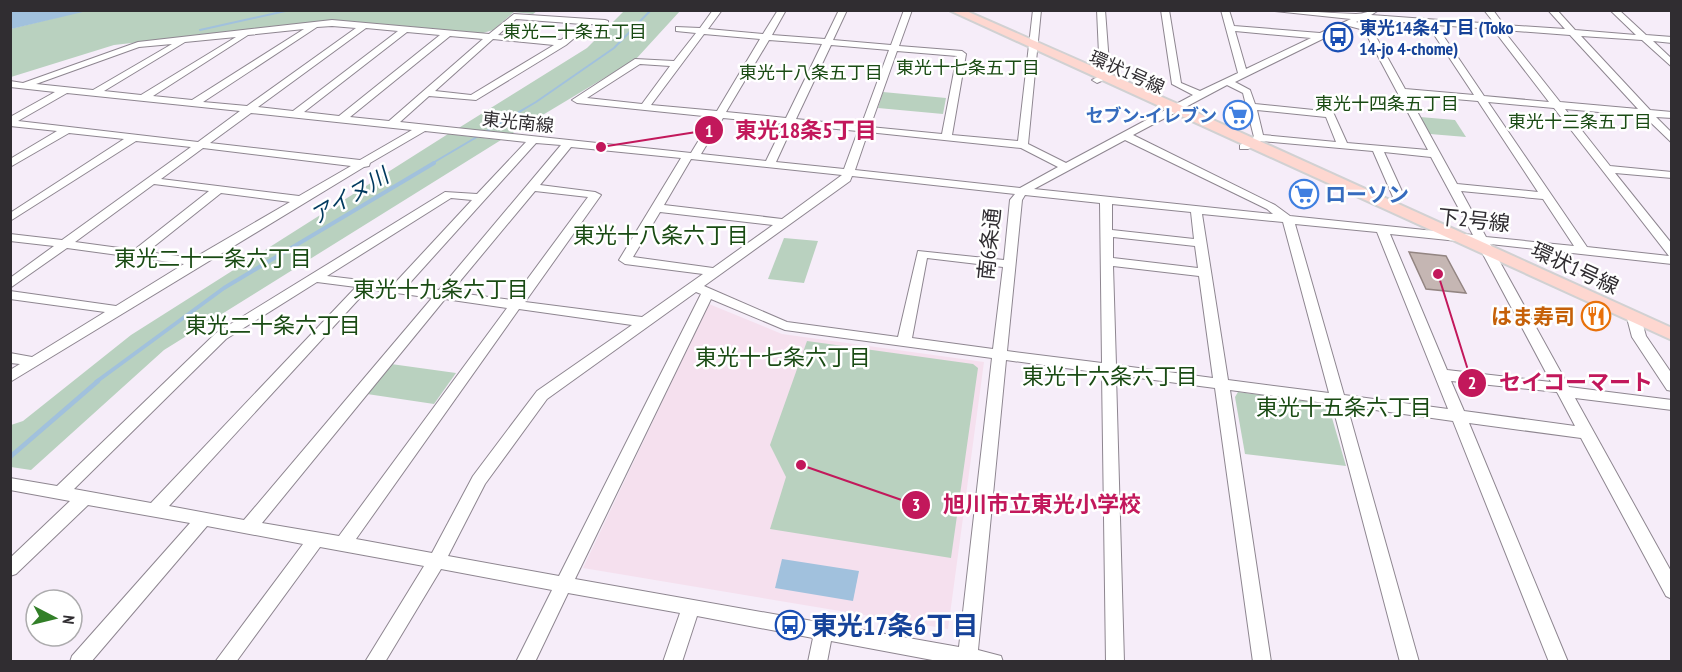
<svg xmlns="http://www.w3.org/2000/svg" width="1682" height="672" font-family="'PT Sans Narrow','Noto Sans JP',sans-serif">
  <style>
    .education { fill: #f5e0ee }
    .green { fill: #b9d1bf }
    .water { fill: #a1c1dd }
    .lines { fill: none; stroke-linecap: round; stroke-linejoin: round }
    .stream-far2 { stroke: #a1c1dd; stroke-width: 2 }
    .stream-far1 { stroke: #a1c1dd; stroke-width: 4 }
    .stream { stroke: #a1c1dd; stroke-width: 4.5 }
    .building { fill: #c5b6b3; stroke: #938582; stroke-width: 1.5 }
    .minor-casing { stroke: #8e8690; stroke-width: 2 }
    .major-casing { stroke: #d1d1d2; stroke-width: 4 }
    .minor { fill: #fff; fill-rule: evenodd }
    .major { fill: #fed7d0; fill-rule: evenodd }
    .labels { text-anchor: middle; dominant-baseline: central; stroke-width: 5; stroke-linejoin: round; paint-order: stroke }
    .far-transit-label { font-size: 18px; font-weight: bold; fill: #164399; stroke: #fff; text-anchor: start }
    .far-neighbourhood-label { font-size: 18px; fill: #1a4b14; stroke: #fff }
    .far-street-label { font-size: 18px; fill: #302d31; stroke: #fff }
    .far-shop-label { font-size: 18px; font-weight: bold; fill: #366cbe; stroke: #fff; text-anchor: end }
    .shop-label { font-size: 21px; font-weight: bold; fill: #366cbe; stroke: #fff; text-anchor: start }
    .street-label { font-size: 21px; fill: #302d31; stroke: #fff }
    .food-label { font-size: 21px; font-weight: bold; fill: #c56008; stroke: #fff; text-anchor: end }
    .water-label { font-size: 22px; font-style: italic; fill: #00395e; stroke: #fff }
    .neighbourhood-label { font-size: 22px; fill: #1a4b14; stroke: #fff }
    .near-transit-label { font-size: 26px; font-weight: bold; fill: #164399; stroke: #fff; text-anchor: start }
    .leader { fill: none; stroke: #c2185b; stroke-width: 2 }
    .callout-dot { fill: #c2185b; stroke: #fff; stroke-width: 2 }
    .mark-label { font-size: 18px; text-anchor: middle; font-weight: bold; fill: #fff }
    .callout-label { font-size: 22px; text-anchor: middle; font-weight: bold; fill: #c2185b; stroke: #fff; stroke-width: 5; stroke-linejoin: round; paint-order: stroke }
  </style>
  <rect width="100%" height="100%" fill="#f6edf9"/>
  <polygon class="education" points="709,304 782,334 984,362 948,629 583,568"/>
  <g class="green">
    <polygon points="87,10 537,11 533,14 514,12 493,30 483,33 336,20 114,45 11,77 10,29"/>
    <polygon points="624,11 680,11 636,59 511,134 457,129 587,48"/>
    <polygon points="883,92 946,98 943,114 878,108"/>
    <polygon points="1420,117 1455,120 1466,137 1430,134"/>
    <polygon points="448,134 501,140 164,350 31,470 11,467 11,425 23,421 131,335"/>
    <polygon points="784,238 818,241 804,283 768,279"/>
    <polygon points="807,341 973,364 978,368 951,558 770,529 786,477 770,445"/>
    <polygon points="391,364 456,373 434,404 367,394"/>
    <polygon points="1238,392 1328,404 1346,466 1245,454 1235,397"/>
  </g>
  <g class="water">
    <polygon points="11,10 87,10 87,11 11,29"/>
    <polygon points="782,559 859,571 853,601 775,588"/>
  </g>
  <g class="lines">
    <g class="stream-far2">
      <polyline points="200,30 290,10"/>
      <polyline points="431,164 536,102 614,48 651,10"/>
    </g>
    <polyline class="stream-far1" points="96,382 224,288 434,163"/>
    <polyline class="stream" points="10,457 98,381"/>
  </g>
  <g class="building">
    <polygon points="1228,107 1244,109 1248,122 1232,121"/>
    <polygon points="1409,252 1446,256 1466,293 1426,289"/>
  </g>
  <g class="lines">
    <g class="minor-casing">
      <g id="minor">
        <path d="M713 10H722L708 29 763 34 778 10H786L772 35 825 39 839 10H847L833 40 891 45 904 10H912L899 46 962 51 966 54 952 135 1018 141 1033 10H1041L1028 144 1066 163 1193 95 1172 84 1161 10H1169L1181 83 1200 91 1238 73 1221 10H1229L1234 26 1320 33 1351 19 1266 10C1296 10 1326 13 1356 14 1364 14 1371 10 1379 10L1371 15 1495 24 1484 10H1493L1504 25 1565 29 1548 10H1557L1575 30 1636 35 1610 10H1619L1646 35 1672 37V43L1653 41 1672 59V67L1642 40 1581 36 1650 110 1672 112V118L1656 117 1672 133V143L1644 116 1565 109 1610 166 1672 172V178L1615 173 1672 244V264L1490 244 1569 387 1672 400V410L1575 398 1672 573V599L1666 596 1581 438 1469 423 1568 662H1549L1453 421 1347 406 1419 662H1400L1332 404 1230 390 1271 662H1253L1215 388 1116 375 1124 662H1106L1102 373 1006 360 978 650 1001 656 1003 662H943L831 641 827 662H808L813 638 697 616 682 662H663L680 613 568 593 535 662H516L552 590 441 569 385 662H365L424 566 320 547 236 662H215L303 544 207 526 91 662H70L72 656 190 523 88 505 16 574 10 576V558L70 501 10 490V478L57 486 216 333 445 192 477 194 526 142 425 131 370 163 369 166 364 167 10 382V370L20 364 10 363V353L32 357 105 312 10 299V291L116 306 184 264 67 248 10 288V278L54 246 10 241V234L62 240 191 147 136 141 10 221V213L124 139 69 133 10 167V159L57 131 10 126V117L55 92 10 87V81L23 83 138 42 332 20 489 34 514 14 605 20 608 21V25L591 24 566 45 476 100 429 96 400 122 691 153 713 117 577 103 572 100 635 59 674 61 696 33 676 31V27L700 28ZM516 19 582 24 561 40 498 35ZM1362 19 1427 24 1474 95 1405 89 1370 26 1356 22ZM1436 25 1493 29 1549 102 1484 96ZM332 26 356 28 247 106 203 102 317 27ZM1349 26 1364 30 1428 150 1347 143 1333 112 1255 104 1250 90 1235 82ZM366 28 398 31 293 111 258 107ZM304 29 192 100 153 96 248 35ZM1503 30 1570 35 1638 109 1560 102ZM1235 31 1311 38 1246 69ZM407 32 440 35 339 116 304 112ZM704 34 760 39 717 111 651 105ZM450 36 483 39 389 121 350 117ZM236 37 141 95 104 91 185 42ZM493 39 554 45 471 95 435 91ZM769 40 822 44 786 118 726 112ZM172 44 93 90 36 84 139 47ZM831 45 889 50 861 126 796 119ZM897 51 957 56 942 134 870 127ZM640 64 670 66 642 104 587 98ZM1227 85 1243 93 1254 137 1240 145V149H1248L1261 141 1373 151 1393 197 1384 205 1390 208 1405 198 1384 152 1431 157 1473 235 1290 216 1275 205 1133 135ZM67 93 240 111 198 142 18 121ZM1408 95 1478 101 1538 192 1457 184ZM1488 102 1554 108 1669 256 1587 247ZM1257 110 1326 117 1336 142 1263 135ZM251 113 412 130 360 160 210 143ZM723 118 784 124 766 161 701 154ZM793 125 858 131 844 169 776 162ZM868 132 1021 148 1058 167 1020 188 855 170ZM1125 140 1267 209 1273 214 1034 189ZM536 143 561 145 439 290 407 286ZM571 147 681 158 619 260 625 264 703 274 642 317 525 302 601 195 595 192 540 185ZM203 148 351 166 299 196 161 179ZM691 159 842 175 782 219 664 205ZM852 176 1015 194 1010 200 1004 260 918 251 898 337 787 322 704 286 850 181ZM154 184 209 191 134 250 75 242ZM535 191 588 197 512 300 451 292ZM1461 191 1543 199 1574 246 1486 237ZM221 193 290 202 194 258 147 252ZM1025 195 1100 203 1102 363 1007 351 1022 200ZM451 198 472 200 394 284 327 276ZM1112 204 1191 212 1194 239 1112 230ZM660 212 773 225 713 268 633 257ZM1202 214 1283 222 1329 393 1228 380ZM1295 224 1377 232 1448 409 1344 395ZM1390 234 1477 243 1551 382 1447 370ZM1113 237 1195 246 1198 268 1113 258ZM927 258 1003 267 993 349 912 338ZM1113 266 1199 276 1213 378 1116 365ZM317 282 356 287 151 503 74 489 226 339ZM368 289 432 298 244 520 169 506ZM696 292 701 294 559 576 448 556 485 484 547 399ZM445 299 507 308 339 536 262 523ZM711 299 785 330 992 358 959 647 575 579ZM519 309 632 325 537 391 473 476 432 553 356 539ZM1451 381 1557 392 1575 426 1464 411Z"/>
        <polygon points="1097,10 1105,10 1110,77 1097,83 1092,80 1100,76"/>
        <polygon points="1634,314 1641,318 1646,336 1672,374 1672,391 1667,390 1632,337 1627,318"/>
      </g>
    </g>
    <g class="major-casing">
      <polygon id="major" points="949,10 964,10 1180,105 1672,328 1672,340"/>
    </g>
    <use href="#minor" class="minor"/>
    <use href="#major" class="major"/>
  </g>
  <defs>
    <g id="bus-ring" transform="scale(1.5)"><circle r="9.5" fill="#fff" stroke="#1a4fb4" stroke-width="1.5"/><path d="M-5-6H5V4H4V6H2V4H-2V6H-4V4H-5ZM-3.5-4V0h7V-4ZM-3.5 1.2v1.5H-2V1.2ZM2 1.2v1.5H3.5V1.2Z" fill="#1a4fb4"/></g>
    <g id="supermarket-ring" transform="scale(1.5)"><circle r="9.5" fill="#fff" stroke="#3f7fe0" stroke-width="1.5"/><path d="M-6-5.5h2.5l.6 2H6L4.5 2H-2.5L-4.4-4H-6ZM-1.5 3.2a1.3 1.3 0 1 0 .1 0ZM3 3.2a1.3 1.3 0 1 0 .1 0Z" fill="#3f7fe0"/></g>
    <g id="restaurant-ring" transform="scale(1.5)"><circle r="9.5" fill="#fff" stroke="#e8710a" stroke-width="1.5"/><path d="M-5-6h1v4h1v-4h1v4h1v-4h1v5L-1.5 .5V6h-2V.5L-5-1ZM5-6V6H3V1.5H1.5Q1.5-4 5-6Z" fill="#e8710a"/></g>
  </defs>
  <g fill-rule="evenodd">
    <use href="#bus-ring" x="1338" y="37"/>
    <use href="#supermarket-ring" x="1238" y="115"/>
    <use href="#supermarket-ring" x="1304" y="194"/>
    <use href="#restaurant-ring" x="1596" y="316"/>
    <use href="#bus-ring" x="790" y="625"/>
  </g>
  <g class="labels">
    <g class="far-transit-label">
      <text x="1359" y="27">東光14条4丁目 (Toko<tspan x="1359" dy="21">14-jo 4-chome)</tspan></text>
    </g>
    <g class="far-neighbourhood-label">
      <text x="575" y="31">東光二十条五丁目</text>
      <text x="968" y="67">東光十七条五丁目</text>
      <text x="811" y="72">東光十八条五丁目</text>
      <text x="1387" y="103">東光十四条五丁目</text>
      <text x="1580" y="121">東光十三条五丁目</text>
    </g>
    <g class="far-street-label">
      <text transform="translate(1127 72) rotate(24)">環状1号線</text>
      <text transform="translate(518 122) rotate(6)">東光南線</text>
    </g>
    <g class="far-shop-label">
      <text x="1217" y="115">セブン-イレブン</text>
    </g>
    <g class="shop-label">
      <text x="1325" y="194">ローソン</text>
    </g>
    <g class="street-label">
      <text transform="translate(1474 220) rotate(6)">下2号線</text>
      <text transform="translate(989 244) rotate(-84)">南6条通</text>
      <text transform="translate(1575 268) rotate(25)">環状1号線</text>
    </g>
    <g class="food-label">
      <text x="1575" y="316">はま寿司</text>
    </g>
    <g class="water-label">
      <text transform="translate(349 196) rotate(-31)">アイヌ川</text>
    </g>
    <g class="neighbourhood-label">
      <text x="661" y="235">東光十八条六丁目</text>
      <text x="213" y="258">東光二十一条六丁目</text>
      <text x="441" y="289">東光十九条六丁目</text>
      <text x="273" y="325">東光二十条六丁目</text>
      <text x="783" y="357">東光十七条六丁目</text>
      <text x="1110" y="376">東光十六条六丁目</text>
      <text x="1344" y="407">東光十五条六丁目</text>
    </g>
    <g class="near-transit-label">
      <text x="811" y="625">東光17条6丁目</text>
    </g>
  </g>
  <path class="leader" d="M601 147L709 130M1438 274L1472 383M801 465L916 505"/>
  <g class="callout-dot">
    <circle cx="601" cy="147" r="6"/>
    <circle cx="1438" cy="274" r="6"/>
    <circle cx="801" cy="465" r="6"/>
    <circle cx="709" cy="130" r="15"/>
    <circle cx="1472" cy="383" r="15"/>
    <circle cx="916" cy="505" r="15"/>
  </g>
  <g class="mark-label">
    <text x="709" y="137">1</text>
    <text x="1472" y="389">2</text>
    <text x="916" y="511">3</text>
  </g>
  <g class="callout-label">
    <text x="806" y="138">東光18条5丁目</text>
    <text x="1576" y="390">セイコーマート</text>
    <text x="1042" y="512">旭川市立東光小学校</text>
  </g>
  <rect width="1682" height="672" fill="none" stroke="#302d31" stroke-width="24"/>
  <g transform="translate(54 618) rotate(97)"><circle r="28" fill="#ffffff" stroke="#acabad" stroke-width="1.5"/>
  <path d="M0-4.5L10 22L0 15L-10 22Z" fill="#327f28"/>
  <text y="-9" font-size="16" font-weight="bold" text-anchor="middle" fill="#302d31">N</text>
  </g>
</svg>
